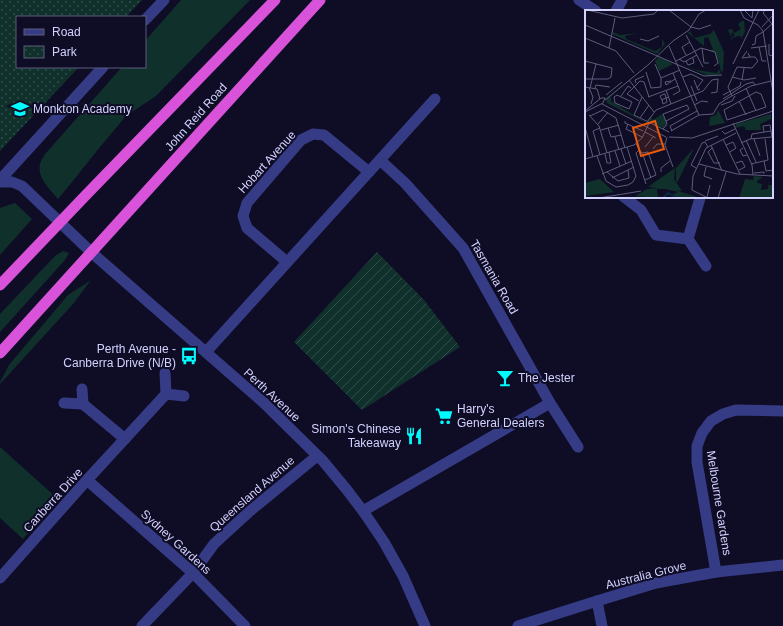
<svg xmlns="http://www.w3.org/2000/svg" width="783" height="626" font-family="Arial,sans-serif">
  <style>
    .grass { fill: #10302b }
    .park { fill: url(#park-dots) }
    .garden { fill: url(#garden-furrows) }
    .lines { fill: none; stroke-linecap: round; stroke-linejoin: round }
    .minor { stroke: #363b86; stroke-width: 11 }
    .trunk { stroke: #d853d9; stroke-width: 11 }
    .labels { text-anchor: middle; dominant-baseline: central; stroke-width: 4; stroke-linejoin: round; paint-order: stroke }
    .poi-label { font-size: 12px; fill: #d3d2ff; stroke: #0f0d25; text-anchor: start }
    .street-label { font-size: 12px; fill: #d3d2ff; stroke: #0f0d25 }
    .inset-river { fill: none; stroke: #092648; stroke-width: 2 }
    .inset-road { fill: none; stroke: #5d5c7c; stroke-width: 1 }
    .view { fill: #e8590c; fill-opacity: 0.15; stroke: #e8590c; stroke-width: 2 }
    .inset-edge { fill: none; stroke: #d3d2ff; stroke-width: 2 }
  </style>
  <defs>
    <pattern id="park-dots" width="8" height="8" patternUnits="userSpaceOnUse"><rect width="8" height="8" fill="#10302b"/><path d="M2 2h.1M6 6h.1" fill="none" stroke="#324d4b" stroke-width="1.8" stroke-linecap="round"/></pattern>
    <pattern id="garden-furrows" width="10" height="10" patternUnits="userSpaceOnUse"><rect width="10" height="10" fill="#10302b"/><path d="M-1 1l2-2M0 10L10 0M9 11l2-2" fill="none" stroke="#324d4b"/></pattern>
  </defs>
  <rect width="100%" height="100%" fill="#0f0d25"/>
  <g class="grass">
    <path d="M181 0H250L156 96 126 116 100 147 72 182 58 199C50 189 37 178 40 164 41 160 44 156 46 153L122 67H145V41Z"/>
    <polygon points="15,203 32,219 0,255 0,208"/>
    <polygon points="63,251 69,253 65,260 0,332 0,314 55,256"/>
    <polygon points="91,280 73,304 0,384 0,382 9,365 68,295"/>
    <polygon points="0,447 58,499 23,539 0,518"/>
  </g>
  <polygon class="park" points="0,0 142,0 126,17 17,17 17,67 79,67 0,151"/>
  <polygon class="garden" points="377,252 424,300 460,347 362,410 294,342"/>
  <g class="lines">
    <g class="minor">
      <polyline points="579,0 596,11"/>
      <polyline points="616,11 622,0"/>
      <polyline points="145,20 164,0"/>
      <polyline points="380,160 405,183 463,248 550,403 578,447"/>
      <polyline points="0,180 103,67"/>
      <polyline points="0,182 12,182 22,186 91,252 264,403 323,461 347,490 363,511 384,542 403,576 425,626"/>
      <polyline points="624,197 641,210 656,235 688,239 706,266"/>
      <polyline points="688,239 700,198"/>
      <polyline points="287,262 247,228 243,216 247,203 301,140 313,134 324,135 369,172"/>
      <polyline points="206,352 435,99"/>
      <polyline points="165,373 166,394 184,396"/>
      <polyline points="64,403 83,404 82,389"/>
      <polyline points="83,404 125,439"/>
      <polyline points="87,480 193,573 245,626"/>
      <polyline points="363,511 550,403"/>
      <polyline points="716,572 697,462 697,446 702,433 711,421 723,414 736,410 783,411"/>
      <polyline points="0,578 87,480 166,394"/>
      <polyline points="597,601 602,626"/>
      <polyline points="142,626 193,573 214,544 250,511 317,456"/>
      <polyline points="518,626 597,601 656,583 716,572 783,565"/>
    </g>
    <g class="trunk">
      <polyline points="0,285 86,195 275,0"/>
      <polyline points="0,353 320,0"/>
    </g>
  </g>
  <defs>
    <g id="school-bare" transform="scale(1.38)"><path d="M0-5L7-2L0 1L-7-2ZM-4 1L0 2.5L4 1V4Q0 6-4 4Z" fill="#00fbfd" stroke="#0f0d25" stroke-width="2.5" paint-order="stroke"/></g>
    <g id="bus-bare" transform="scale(1.38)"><path d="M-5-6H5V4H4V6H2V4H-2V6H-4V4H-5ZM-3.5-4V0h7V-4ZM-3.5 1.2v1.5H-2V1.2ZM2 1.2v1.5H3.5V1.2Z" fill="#00fbfd" stroke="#0f0d25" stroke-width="2.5" paint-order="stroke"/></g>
    <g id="bar-bare" transform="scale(1.38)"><path d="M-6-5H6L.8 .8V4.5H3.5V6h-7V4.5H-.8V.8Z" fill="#00fbfd" stroke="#0f0d25" stroke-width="2.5" paint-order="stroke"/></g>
    <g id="supermarket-bare" transform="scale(1.38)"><path d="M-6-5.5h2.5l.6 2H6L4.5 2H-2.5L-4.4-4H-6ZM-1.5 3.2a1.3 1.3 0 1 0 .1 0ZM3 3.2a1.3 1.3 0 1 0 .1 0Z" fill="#00fbfd" stroke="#0f0d25" stroke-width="2.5" paint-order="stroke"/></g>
    <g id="restaurant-bare" transform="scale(1.38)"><path d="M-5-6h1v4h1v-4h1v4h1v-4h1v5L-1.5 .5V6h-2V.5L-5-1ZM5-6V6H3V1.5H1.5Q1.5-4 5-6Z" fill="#00fbfd" stroke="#0f0d25" stroke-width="2.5" paint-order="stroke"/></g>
  </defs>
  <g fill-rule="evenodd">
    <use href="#school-bare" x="20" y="109"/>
    <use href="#bus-bare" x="189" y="356"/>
    <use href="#bar-bare" x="505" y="378"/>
    <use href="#supermarket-bare" x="444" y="416"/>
    <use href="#restaurant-bare" x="414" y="436"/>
  </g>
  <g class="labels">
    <g class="poi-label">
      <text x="33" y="109">Monkton Academy</text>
      <text x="176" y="349" text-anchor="end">Perth Avenue -<tspan x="176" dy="14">Canberra Drive (N/B)</tspan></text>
      <text x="518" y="378">The Jester</text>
      <text x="457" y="409">Harry's<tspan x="457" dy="14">General Dealers</tspan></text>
      <text x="401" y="429" text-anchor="end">Simon's Chinese<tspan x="401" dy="14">Takeaway</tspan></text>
    </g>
    <g class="street-label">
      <text transform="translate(196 117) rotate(-48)">John Reid Road</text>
      <text transform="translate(267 162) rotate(-48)">Hobart Avenue</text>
      <text transform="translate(494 277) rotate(60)">Tasmania Road</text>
      <text transform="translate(272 395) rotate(43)">Perth Avenue</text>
      <text transform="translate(252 494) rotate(-41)">Queensland Avenue</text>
      <text transform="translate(53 500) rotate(-48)">Canberra Drive</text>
      <text transform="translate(719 503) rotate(81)">Melbourne Gardens</text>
      <text transform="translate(176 542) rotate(42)">Sydney Gardens</text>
      <text transform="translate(646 575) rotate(-14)">Australia Grove</text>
    </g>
  </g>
  <g transform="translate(585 10)">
    <rect width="188" height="188" fill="#0f0d25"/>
    <path d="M157 11H159L160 22 156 29V26H153L147 28V32L146 28 150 25 147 22 146 27 143 20 147 19 149 23 156 19 153 14ZM129 20 139 42 133 45 134 57 130 42 124 41 128 39 123 27 119 28V36L103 23 105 21 109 28 125 24ZM40 74 26 86V91L63 114 22 93 21 89ZM109 138 93 171 91 172V158ZM90 158 89 169 97 181 63 177ZM169 166 178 167 172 171V173L177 174 176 180 183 179 184 171V175H188V188H154L160 169 168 170ZM15 169 29 182 0 186V173ZM75 178 86 179 97 182 115 188H92L88 184 93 182 80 179H72L73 188 50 186 62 179Z" fill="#10302b"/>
    <path d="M28 22 35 25 53 23 40 26 41 29 70 41 77 37V29L80 34 72 44 27 24ZM139 42 138 61 136 62 132 43ZM93 53 111 60 132 63 134 59 136 64 124 66Z" fill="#10302b"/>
    <path d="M74 47 88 54 74 61 70 51ZM77 104 82 113 78 118 63 110 65 106 68 110ZM186 104V109L175 114 176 120H161L159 116 150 118 151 114Z" fill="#10302b"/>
    <path d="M133 100 140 113 124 116 125 107 131 105Z" fill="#10302b"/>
    <path class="inset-river" d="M78 188 83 183 92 188"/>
    <path class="inset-road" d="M2 0 37 8 69 4 73 0M84 0 106 17M155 0 159 8 173 15 178 21 188 83M159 0 167 8 168 0M180 0 178 3 187 14M0 15 119 66 137 65M106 17 114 19 126 15M177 17 188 5M178 22 188 13M101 25 118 57M0 28 31 41 49 63M55 29 63 31 74 26M184 34V45L188 46M167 35 170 34 171 26 178 22M84 36 114 105M174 37 177 51H181M24 38 30 8M117 38 119 53H124M166 38 182 36M162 41 157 48 165 47 163 43M101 45 97 37 105 32M165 47H170L173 51 167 58M94 49 99 52 112 45M91 51 116 38 130 42 133 53 129 56M101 51 103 55 109 53 108 48M148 54 174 0M61 62 66 78 76 77V68L70 54M88 63 95 81 88 85M98 67 106 64 118 70 112 78M147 67 159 70 171 68M76 68 95 60M0 69H23L26 67 27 58 0 51M44 70 69 102M109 70 113 80 115 79M157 70 159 58M86 71 80 72 81 75 90 69M51 73 50 70 59 66M106 76 112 91M0 77 12 79 15 89M4 78 8 87 6 94M5 78 11 54M10 78 11 75 25 77M161 78 171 101M81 80 86 94M171 82 176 84 181 97 142 110 139 100ZM21 85 37 72M32 85 47 92 44 99 30 93 29 87ZM138 85 155 76 156 72M36 86 43 76 46 78M147 86 143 77 152 57 167 58M57 87 49 105 84 122M63 87 93 76M138 89 161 74 168 72 170 75M20 90 63 55 88 31 104 20 114 4 121 0M77 90 78 94 82 92 80 84H79L75 86 77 90 78 89H79L81 88 84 87M54 91 42 84 55 71 59 72 64 87M154 91 161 105M17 94 81 127M109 95 117 91 123 92M136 95 147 91 150 86M0 101 16 88H20L18 93 0 102M78 104 102 95 104 99 81 111M78 104 82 114 78 119M4 105 14 116 22 143M114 105 128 104 134 94 143 88 166 76 186 71M5 106 18 100 31 108 40 138M55 108 64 95M40 111V113L58 121M62 112 71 100 118 81 127 70 133 69 132 82 126 83M148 113 167 155 168 165M13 114 23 102M43 114 41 119 57 127M0 117 8 147M15 118 8 121 15 145M23 118 26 127 37 125M16 120 34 115M86 121 114 105M87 121 85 116 112 101M137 121 140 124 150 119M60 122 71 128M30 127 34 140M82 127 80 135 88 157M84 127 107 128 188 101M138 129 155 164M166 129 167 124 186 121M169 129 175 146M161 130 171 152M120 131 133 126M156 133 165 129 187 127 185 115 178 116 179 122M51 134 58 145 66 168M126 135 137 161M141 135 148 132 151 138 145 142M60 137 69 126M127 138 123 142 129 153H135M158 138 155 140 158 146 162 145M36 139 41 154M55 139 51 143 61 174M68 139 72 134H80M30 141 35 156M57 143 63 142 71 165 60 170M20 144 22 153H26L24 142M12 146 21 171 31 177 43 175 48 172 51 166 42 137M0 149 49 135 57 128 64 113M179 151 181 161 188 160M151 153 157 151 160 157 154 160M114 154 152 164 188 166M166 154 183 150 180 129M121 157 119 166 127 169M111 158 106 155 117 133 120 132 123 137M22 162 33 171 44 168 43 160M76 162V158L85 151M169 163 179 162V164M17 164 47 151M27 168 49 157M122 187 125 175M14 188 56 181M123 188 107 180 108 166 121 138 151 123M133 188 141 162"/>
    <path class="view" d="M70 111 79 139 56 146 48 118Z"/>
    <rect width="188" height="188" class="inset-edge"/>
  </g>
  <rect x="16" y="16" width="130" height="52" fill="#0f0d25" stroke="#5d5c7c"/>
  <rect x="24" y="29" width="20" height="6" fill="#363b86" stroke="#5d5c7c"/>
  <text x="52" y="36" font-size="12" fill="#d3d2ff">Road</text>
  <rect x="24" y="46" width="20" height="12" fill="url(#park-dots)" stroke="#5d5c7c"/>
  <text x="52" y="56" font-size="12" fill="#d3d2ff">Park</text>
</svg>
